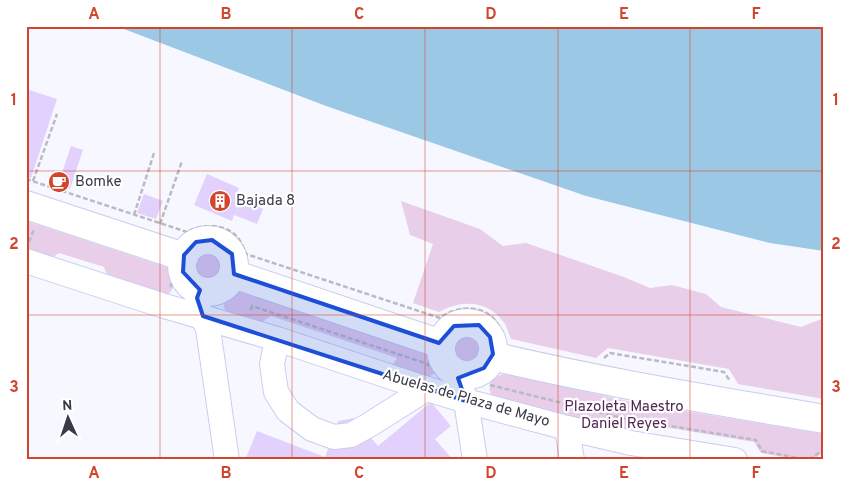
<svg xmlns="http://www.w3.org/2000/svg" width="850" height="486" font-family="Overpass,sans-serif">
  <style>
    .green { fill: #e9ceea }
    .water { fill: #9bc8e5 }
    .building { fill: #e2d0fd }
    .lines { fill: none; stroke-linecap: round; stroke-linejoin: round }
    .minor-casing { stroke: #cacdee; stroke-width: 26 }
    .major-casing { stroke: #cacdee; stroke-width: 30 }
    .path { stroke: #b9bac3; stroke-width: 2.5; stroke-dasharray: 5 2.5; stroke-linecap: butt }
    .minor { stroke: #fff; stroke-width: 24 }
    .major { stroke: #fff; stroke-width: 28 }
    .marked { fill: #1d4ed8; fill-opacity: 0.2; stroke: #1d4ed8; stroke-width: 4; stroke-linejoin: round }
    .grid { fill: none; stroke: #d1452d; stroke-width: 1; stroke-opacity: 0.55 }
    .labels { text-anchor: middle; dominant-baseline: central; stroke-width: 4.5; stroke-linejoin: round; paint-order: stroke }
    .poi-label { font-size: 15px; fill: #393a47; stroke: #fff; text-anchor: start }
    .street-label { font-size: 15px; fill: #393a47; stroke: #fff }
    .park-label { font-size: 15px; fill: #522654; stroke: #fff }
    .neatline { fill: none; stroke: #d1452d; stroke-width: 2 }
    .grid-label { font-size: 16px; text-anchor: middle; font-weight: bold; fill: #d1452d }
  </style>
  <rect width="100%" height="100%" fill="#f7f8ff"/>
  <g class="green">
    <path d="M401 201 480 229 503 246 526 243 624 277 650 288 672 285 706 294 721 307 801 327 824 318V399L738 384 729 369 608 348 596 358 511 339C509 334 507 328 505 324 489 300 462 299 439 312L413 303 433 244 410 235Z"/>
    <path d="M26 221 169 268C177 277 176 288 166 297L109 280 104 267 59 253 48 261 26 253Z"/>
    <circle cx="208" cy="266" r="16"/>
    <path d="M237 291 246 293 424 353C433 358 439 366 433 375L426 377 391 367 397 358 271 316 259 324 227 313C219 303 226 293 237 291Z"/>
    <circle cx="466" cy="349" r="16"/>
    <path d="M504 374 637 403 824 434V452L813 460H801L761 453 754 442 641 423 629 433 493 398C488 390 489 384 493 377Z"/>
  </g>
  <polygon class="water" points="116,26 824,26 824,251 770,243 586,196 326,106"/>
  <g class="building">
    <polygon points="26,89 57,99 31,178 26,177"/>
    <polygon points="71,146 83,150 70,189 58,185"/>
    <polygon points="207,174 239,188 235,197 263,209 257,224 234,215 232,221 194,205"/>
    <polygon points="144,194 163,201 156,219 137,213"/>
    <polygon points="431,402 451,426 435,439 453,460 245,460 257,431 325,457 338,421 354,418 378,446"/>
  </g>
  <g class="lines">
    <g class="minor-casing">
      <g id="minor">
        <polyline points="26,261 161,305 277,339 418,386 466,401 567,428 631,443 735,460"/>
        <polyline points="200,290 197,298 198,307 208,329 227,460"/>
        <polyline points="277,339 272,364 276,392 288,411 312,429 334,437 351,435 369,425 426,389"/>
        <polyline points="462,374 460,384 466,401 475,460"/>
        <polyline points="567,428 572,460"/>
      </g>
    </g>
    <g class="major-casing">
      <g id="major">
        <polyline points="26,205 184,257"/>
        <circle cx="208" cy="266" r="26"/>
        <polyline points="233,274 441,344"/>
        <circle cx="467" cy="349" r="26"/>
        <path d="M492 356C601 382 713 400 824 419"/>
      </g>
    </g>
    <g class="path">
      <path d="M26 179 187 232C201 225 220 223 233 233 240 238 243 247 246 254L440 318C454 307 478 304 492 317 497 322 502 330 504 337"/>
      <polyline points="33,181 57,114"/>
      <polyline points="134,215 154,153"/>
      <polyline points="160,224 182,161"/>
      <polyline points="29,242 34,229"/>
      <path d="M170 276C172 279 173 283 170 287"/>
      <polyline points="251,310 252,306 425,363 428,364 428,369"/>
      <polyline points="604,358 610,353 724,372 730,381"/>
      <polyline points="490,385 626,419 638,409"/>
      <polyline points="636,424 639,421 756,440 762,451 808,460"/>
      <polyline points="809,460 824,449"/>
    </g>
    <use href="#minor" class="minor"/>
    <use href="#major" class="major"/>
  </g>
  <path class="marked" d="M212 240 232 254 234 274 439 343 454 326 479 325 490 337 493 354 484 368 458 378 466 401 203 316 197 298 200 290 183 272 184 255 196 242Z"/>
  <path class="grid" d="M160 26V460M292 26V460M425 26V460M558 26V460M690 26V460M26 171H824M26 315H824"/>
  <defs>
    <g id="cafe-disc" transform="scale(1.125)"><circle r="9.5" fill="#d1452d" stroke="#fff"/><path d="M-5.5-4.5H6V0H3Q3 3.5 0 3.5H-2.5Q-5.5 3.5-5.5 0ZM3-3.2v2h1.7v-2ZM-6 4.5H4V6H-6Z" fill="#fff"/></g>
    <g id="building-disc" transform="scale(1.125)"><circle r="9.5" fill="#d1452d" stroke="#fff"/><path d="M-4-6H4V6H1V3H-1V6H-4ZM-2.5-4.3h1.7v1.8h-1.7ZM.8-4.3h1.7v1.8H.8ZM-2.5-1h1.7V.8h-1.7ZM.8-1h1.7V.8H.8Z" fill="#fff"/></g>
  </defs>
  <g fill-rule="evenodd">
    <use href="#cafe-disc" x="59" y="182"/>
    <use href="#building-disc" x="220" y="201"/>
  </g>
  <g class="labels">
    <g class="poi-label">
      <text x="75" y="182">Bomke</text>
      <text x="236" y="201">Bajada 8</text>
    </g>
    <g class="street-label">
      <text transform="translate(466 399) rotate(16)">Abuelas de Plaza de Mayo</text>
    </g>
    <g class="park-label">
      <text x="624" y="407">Plazoleta Maestro<tspan x="624" dy="17">Daniel Reyes</tspan></text>
    </g>
  </g>
  <rect width="850" height="486" fill="none" stroke="#ffffff" stroke-width="55"/>
  <g transform="translate(68 418) rotate(357)" stroke="#ffffff" stroke-width="4" paint-order="stroke">
  <path d="M0-4L9 19L0 12L-9 19Z" fill="#393a47"/>
  <text y="-8" font-size="14" font-weight="bold" text-anchor="middle" fill="#393a47">N</text>
  </g>
  <rect x="28" y="28" width="794" height="430" class="neatline"/>
  <g class="grid-label">
    <text x="94" y="19">A</text>
    <text x="226" y="19">B</text>
    <text x="359" y="19">C</text>
    <text x="491" y="19">D</text>
    <text x="624" y="19">E</text>
    <text x="756" y="19">F</text>
    <text x="14" y="105">1</text>
    <text x="836" y="105">1</text>
    <text x="14" y="249">2</text>
    <text x="836" y="249">2</text>
    <text x="14" y="392">3</text>
    <text x="836" y="392">3</text>
    <text x="94" y="478">A</text>
    <text x="226" y="478">B</text>
    <text x="359" y="478">C</text>
    <text x="491" y="478">D</text>
    <text x="624" y="478">E</text>
    <text x="756" y="478">F</text>
  </g>
</svg>
